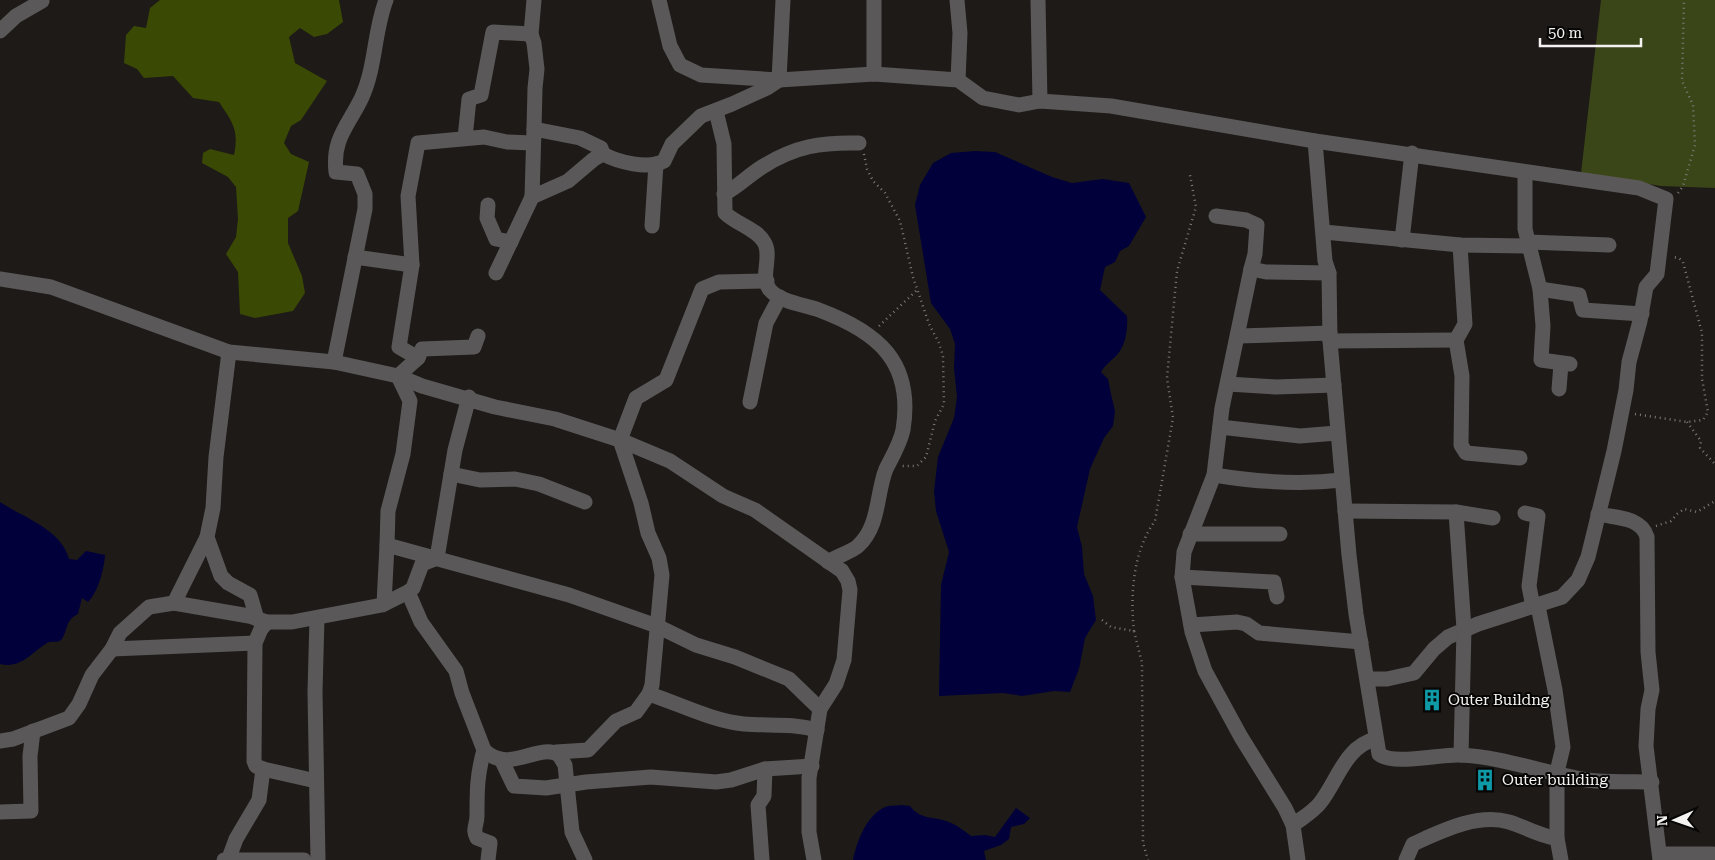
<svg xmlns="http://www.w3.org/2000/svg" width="1715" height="860" font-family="'Roboto Serif',serif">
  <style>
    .green { fill: #3a4617 }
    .forest { fill: #3a4903 }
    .water { fill: #01003a }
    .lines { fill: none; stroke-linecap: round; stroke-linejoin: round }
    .path { stroke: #7d7a78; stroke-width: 2.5; stroke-dasharray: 1 4; stroke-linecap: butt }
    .minor { stroke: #5b5859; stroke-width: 15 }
    .labels { text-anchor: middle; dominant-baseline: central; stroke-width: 4; stroke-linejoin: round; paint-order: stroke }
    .poi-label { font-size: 15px; fill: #f5f3f1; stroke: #070605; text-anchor: start }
  </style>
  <rect width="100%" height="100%" fill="#1e1a18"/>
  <polygon class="green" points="1601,0 1715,0 1715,188 1661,186 1581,173"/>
  <path class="forest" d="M160 0H339L343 22 327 34 314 37 300 28 289 37 295 63 327 81 301 120 291 126 284 143 291 154 309 162 298 211 288 218V243L302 276 305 293 293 311 255 318 240 314 238 272 226 254 236 237 238 219 236 187 228 177 202 163 203 153 210 149 234 155C239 130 233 123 219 102L193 98 173 76 144 78 137 69 124 63 126 35 134 26 146 28 150 8Z"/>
  <g class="water">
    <path d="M975 151 995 152 1052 177 1072 183 1103 179 1129 183 1146 217 1129 246 1120 251 1115 262 1105 267 1100 290 1127 316C1128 328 1126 345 1117 355 1111 361 1106 364 1101 372L1108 379 1111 394 1115 411 1113 426 1104 438 1090 469 1077 527 1082 547 1084 574 1093 596 1096 620 1085 638 1079 669 1070 692 1054 691 1022 696 1003 693 939 696 941 585 949 552 936 511 934 491 938 457 954 418 957 397 954 368 955 344 950 329 931 303 915 205 920 185 933 163 951 153Z"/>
    <path d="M0 502C24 518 61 529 69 559L77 560 86 551 105 555C104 570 98 592 88 602L82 598 78 614C65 620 68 630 62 639 58 644 52 640 47 643 31 653 21 669 0 664Z"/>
    <path d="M901 805 910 806C919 818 930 817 943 820 954 823 962 829 971 836L985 835 995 837 1016 808 1030 818 1024 824 1011 827 1009 839 1001 845 984 851 986 860H853C857 841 866 816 885 807 889 805 897 806 901 805Z"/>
  </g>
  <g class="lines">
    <g class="path">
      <polyline points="864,154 867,169 873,181 885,193 900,221 913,277 929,324 939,343 943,356 944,404 935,421 926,457 917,466 902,466"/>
      <polyline points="1678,193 1683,186 1695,145 1693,105 1682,81 1684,0"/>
      <polyline points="879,326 917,290"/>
      <polyline points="1635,414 1687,422 1703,420 1708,412 1702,379 1702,333 1683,262 1679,258 1673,257"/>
      <polyline points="1687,422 1701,441 1700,448 1715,464"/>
      <polyline points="1656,526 1671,521 1677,514 1684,509 1697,512 1715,501"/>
      <polyline points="1102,620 1111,627 1134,631 1142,663 1143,843 1148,860"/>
      <path d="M1134 631C1130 595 1133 551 1155 521L1173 418 1167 378 1177 271 1196 207 1190 175"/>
    </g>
    <g class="minor">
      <polyline points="534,0 531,34 534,43 537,69 535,88 534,129"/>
      <polyline points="659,0 670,46 680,65 701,75 779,80 874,74 958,80 983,98 1019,105 1040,101 1111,106 1315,141 1639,188 1666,199 1657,274 1646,287 1640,321 1629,362 1626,390 1614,451 1588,557 1578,580 1562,597 1478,624 1448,637 1434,649 1414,673 1387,679 1368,679"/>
      <polyline points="957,0 960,33 958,80"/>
      <polyline points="1038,0 1040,101"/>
      <polyline points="0,31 16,16 42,1"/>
      <polyline points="874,74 874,0"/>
      <polyline points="779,80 783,0"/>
      <path d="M716 111 724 144 725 213C736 224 757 229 764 242 773 256 759 277 770 290 780 302 805 305 819 310 878 332 914 362 903 430 900 444 892 457 886 469 876 494 880 526 858 546 853 551 835 557 828 562"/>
      <polyline points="465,138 469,99 481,95 493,32 531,34"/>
      <path d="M1315 141 1325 261 1329 273 1330 341 1349 555 1356 614 1379 754C1393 766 1439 754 1460 755 1504 757 1544 773 1587 780 1608 783 1631 781 1652 782"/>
      <path d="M603 154 594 159 568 181 532 197 534 129 580 138 601 148 603 154C618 162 648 170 664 161L672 144 701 116 732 104 767 88 779 80"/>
      <polyline points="1525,172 1525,229 1540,289 1543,326 1541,360 1570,364"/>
      <path d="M724 194C739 186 749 175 762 167 795 146 822 142 859 143"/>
      <polyline points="488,205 487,218 496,239 511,242"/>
      <polyline points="1216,216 1246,220 1257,225 1255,254 1251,269"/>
      <polyline points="652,226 656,164"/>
      <polyline points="1324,232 1460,245 1528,246"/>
      <polyline points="1402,240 1412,153"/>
      <polyline points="1528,242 1609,245"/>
      <polyline points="1460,245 1465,324 1456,340 1462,376 1461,445 1466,453 1520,458"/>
      <polyline points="355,257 412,265"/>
      <polyline points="496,273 532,197"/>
      <polyline points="0,279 51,287 229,352 334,362 398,376 422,386 495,407 555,419 620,440 670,461 723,496 755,510 842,571 848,581 850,590 844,660 836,684 820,709 809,778 809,832 814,860"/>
      <path d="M767 281 719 282 702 289 666 380 636 398 620 440 641 503 648 533 659 558 662 575 652 685 649 694C680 704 712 721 744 724 769 726 792 723 817 730"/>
      <polyline points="1540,289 1579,295 1583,310 1642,314"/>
      <polyline points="478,336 474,347 422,349 418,358 398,376 410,401 403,454 388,511 387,545 569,595 657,626 696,645 735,657 789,679 820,709"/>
      <polyline points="1239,336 1330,333"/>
      <polyline points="1330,341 1456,340"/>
      <polyline points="229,352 216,457 213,508 207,537 221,576 228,583 250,595 257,619"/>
      <polyline points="418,358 399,347 412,265 408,196 418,143 484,137 507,142 532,143"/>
      <path d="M334 362 365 209V194L357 174 336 172C332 138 349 125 362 97 376 66 374 31 386 0"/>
      <polyline points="1228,384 1276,387 1334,385"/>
      <polyline points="1559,389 1561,364"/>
      <polyline points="750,402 766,323 780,297"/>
      <polyline points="1220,427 1300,436 1337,433"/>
      <polyline points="451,474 480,480 515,479 539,484 585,502"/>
      <path d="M1214 475C1257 482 1299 485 1342 480"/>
      <polyline points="1345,511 1456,512 1493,518"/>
      <polyline points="1456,512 1464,629 1461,755"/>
      <polyline points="1525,513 1538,516 1529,586 1533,607"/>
      <path d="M1598 514C1616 518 1641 517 1647 537L1648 652 1652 690 1648 709 1646 746 1660 860"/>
      <polyline points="1190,534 1280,534"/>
      <path d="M437 558 422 564 413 588 408 592 421 622 456 671 462 693 484 750C509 775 539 742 559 755L565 765 572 832 585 860"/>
      <polyline points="437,558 455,450 469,397"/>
      <polyline points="1182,577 1274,582 1277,597"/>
      <polyline points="174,603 207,537"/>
      <polyline points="384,604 387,545"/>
      <polyline points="1538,606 1555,690 1563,747 1557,772 1557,838 1561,860"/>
      <polyline points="317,618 315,692 318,860"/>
      <polyline points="267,622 261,629 255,643 254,761 256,766 263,769 316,781"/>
      <polyline points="1191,625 1237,622 1246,624 1259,633 1361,642"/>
      <polyline points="112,649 255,643"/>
      <polyline points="0,741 13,739 69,718 79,704 92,675 112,649 120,633 149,607 174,603 249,616 267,622 292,622 382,605 408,592"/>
      <path d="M484 750C477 775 477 790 477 816 477 825 472 829 477 838L490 843 488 860"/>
      <polyline points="556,752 588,750 616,721 636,712 649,694"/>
      <polyline points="501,759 514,786 546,788 586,782 651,777 716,782 731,780 765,769 812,766"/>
      <polyline points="0,812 31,811 30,756 33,731"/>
      <path d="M1293 825C1302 818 1313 812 1320 803 1338 780 1345 747 1375 739"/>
      <polyline points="1660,854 1713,854"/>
      <polyline points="229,858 236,839 259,800 263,769"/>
      <polyline points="224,860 304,860"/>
      <polyline points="762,860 758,805 764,796 765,769"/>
      <polyline points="1298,860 1293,825 1285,808 1241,737 1205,671 1192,632 1182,577 1184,552 1214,475 1222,408 1251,269 1266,272 1329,273"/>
      <path d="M1406 860 1413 844C1442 831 1477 813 1509 822 1523 826 1544 838 1557 838"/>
    </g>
  </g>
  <defs>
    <g id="building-bare" transform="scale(1.725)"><path d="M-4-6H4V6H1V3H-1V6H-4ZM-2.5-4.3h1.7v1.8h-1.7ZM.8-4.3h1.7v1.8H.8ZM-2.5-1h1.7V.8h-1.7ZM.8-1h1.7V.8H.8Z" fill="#0f9aa8" stroke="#070605" stroke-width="2.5" paint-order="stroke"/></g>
  </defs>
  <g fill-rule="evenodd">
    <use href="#building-bare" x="1432" y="700"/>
    <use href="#building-bare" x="1485" y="780"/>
  </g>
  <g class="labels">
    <g class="poi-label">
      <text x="1448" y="700">Outer Buildng</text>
      <text x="1502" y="780">Outer building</text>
    </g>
  </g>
  <g transform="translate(1675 820) rotate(268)" stroke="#070605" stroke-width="4" paint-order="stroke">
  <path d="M0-4L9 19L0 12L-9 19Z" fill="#f5f3f1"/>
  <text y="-8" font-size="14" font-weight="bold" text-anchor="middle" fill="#f5f3f1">N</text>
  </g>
  <path d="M1540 38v8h101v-8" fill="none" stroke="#f5f3f1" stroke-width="2.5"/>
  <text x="1548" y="38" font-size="15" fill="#f5f3f1" stroke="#070605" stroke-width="4" paint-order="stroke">50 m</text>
</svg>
